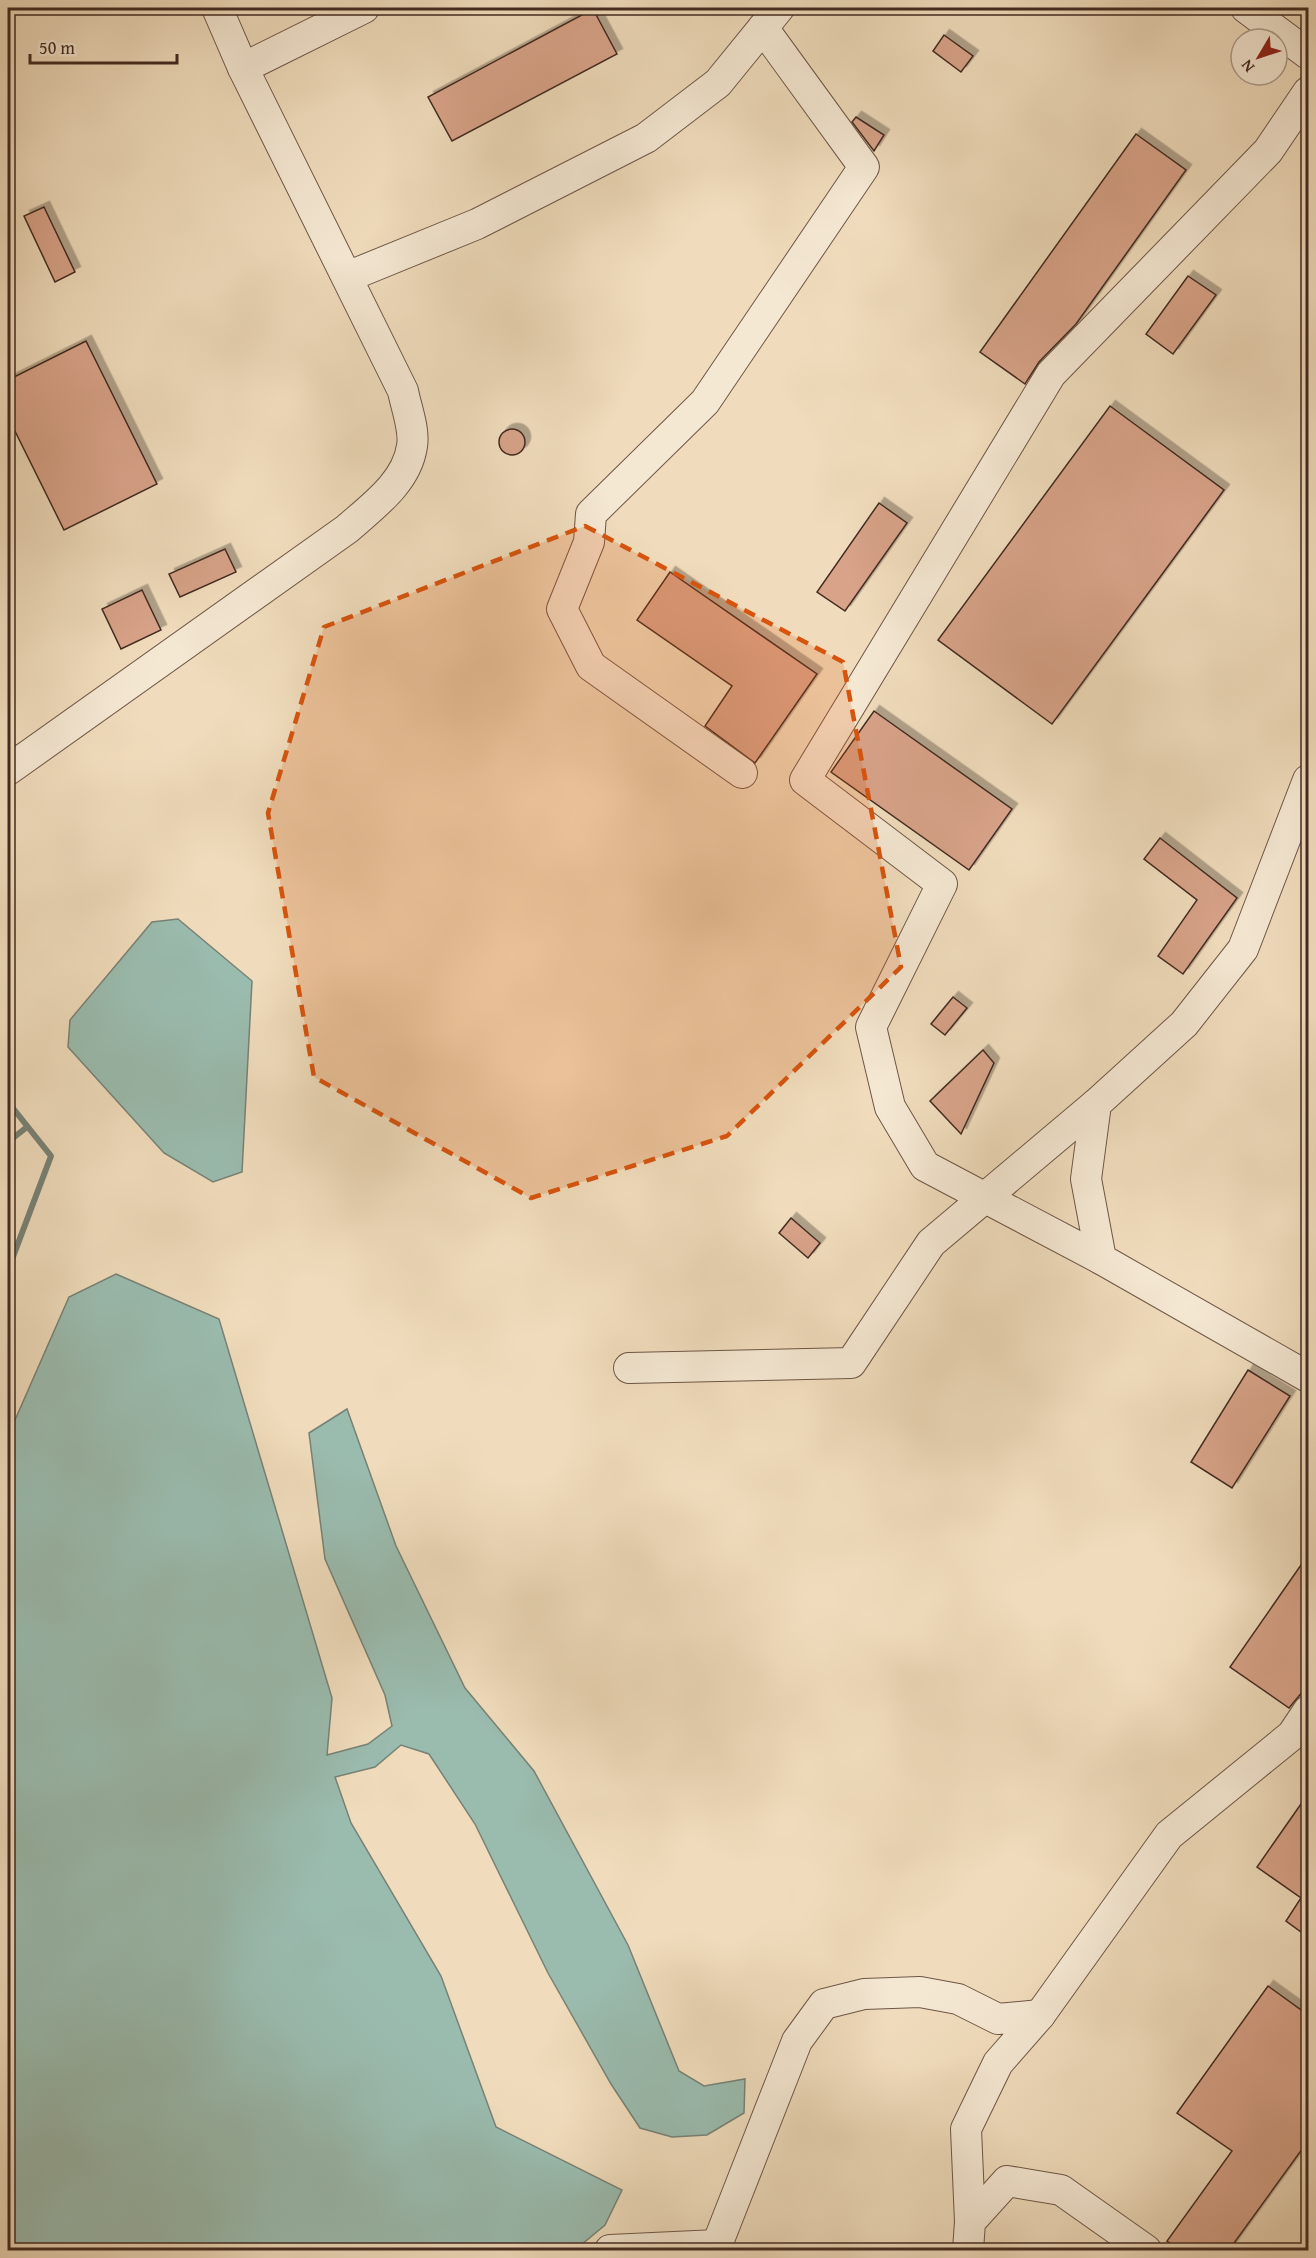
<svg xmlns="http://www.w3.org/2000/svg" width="1316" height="2258" font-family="'Gentium Book Plus',serif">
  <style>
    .water { fill: #9abcaf; stroke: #778276; stroke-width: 1.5 }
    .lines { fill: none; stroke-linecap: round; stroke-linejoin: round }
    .stream { stroke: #778276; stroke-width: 6 }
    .building { fill: #d8a389; stroke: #422a20; stroke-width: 1.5; filter: url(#shadow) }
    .minor-casing { stroke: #6e5647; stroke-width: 32 }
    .minor { stroke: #f5e8d3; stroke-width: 30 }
    .marked { fill: #d7540e; fill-opacity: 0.2; stroke: #d7540e; stroke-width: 4.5; stroke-dasharray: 12 8; stroke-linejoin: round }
  </style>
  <defs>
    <filter id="shadow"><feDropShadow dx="5.5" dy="-5.5" stdDeviation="0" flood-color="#0004"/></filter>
  </defs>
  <rect width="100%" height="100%" fill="#f0dcbc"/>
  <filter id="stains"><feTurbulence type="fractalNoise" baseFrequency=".00333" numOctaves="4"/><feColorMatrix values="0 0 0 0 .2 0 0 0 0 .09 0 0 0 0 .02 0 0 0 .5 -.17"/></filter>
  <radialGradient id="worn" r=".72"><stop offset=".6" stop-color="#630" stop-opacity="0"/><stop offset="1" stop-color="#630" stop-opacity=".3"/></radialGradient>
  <g class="water">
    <polygon points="178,919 252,981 242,1172 213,1182 164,1153 68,1047 70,1020 152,922"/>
    <polygon points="116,1274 219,1319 332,1698 327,1755 368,1744 392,1726 385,1695 325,1559 309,1433 347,1409 396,1546 465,1688 534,1771 628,1945 679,2071 704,2086 745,2079 744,2113 707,2135 672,2137 640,2128 611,2084 548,1973 475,1824 429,1754 401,1745 375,1767 335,1777 351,1823 441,1976 496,2127 622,2190 605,2225 575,2250 8,2250 8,1436 69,1297"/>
  </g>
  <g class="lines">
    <g class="stream">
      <polyline points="8,1102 51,1156 8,1270"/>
      <polyline points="8,1142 27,1127"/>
      <polyline points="8,1179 8,1184"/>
    </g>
  </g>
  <g class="building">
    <polygon points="593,9 617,54 452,141 428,97"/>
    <polygon points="944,35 973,56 961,72 933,51"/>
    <polygon points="856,117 884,135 874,151 852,122"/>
    <polygon points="1136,134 1186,170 1076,324 1039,362 1025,384 980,352"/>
    <polygon points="44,207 75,272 55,282 24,216"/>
    <polygon points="1188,276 1216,295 1173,354 1146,334"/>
    <polygon points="86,341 157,484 64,530 8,417 8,380"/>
    <polygon points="1110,406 1224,490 1052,724 938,640"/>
    <circle cx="512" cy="442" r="13"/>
    <polygon points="879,503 907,523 845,611 817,592"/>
    <polygon points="225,549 236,572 180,597 169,574"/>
    <polygon points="670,572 817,674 755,763 705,726 732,686 637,620"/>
    <polygon points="142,590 161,630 121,649 102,609"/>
    <polygon points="874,711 1012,809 969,870 831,772"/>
    <polygon points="1160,838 1237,898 1183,974 1158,956 1197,900 1144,859"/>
    <polygon points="953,997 967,1008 945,1035 931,1024"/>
    <polygon points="983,1050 994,1063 961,1134 930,1101"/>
    <polygon points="791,1218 820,1243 808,1258 779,1233"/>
    <polygon points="1248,1370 1290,1396 1232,1488 1191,1462"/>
    <polygon points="1308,1555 1308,1685 1289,1708 1230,1667"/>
    <polygon points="1308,1794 1308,1937 1286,1921 1301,1898 1257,1867"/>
    <polygon points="1268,1986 1308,2015 1308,2141 1229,2250 1179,2250 1167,2241 1232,2151 1177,2113"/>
  </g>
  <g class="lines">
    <g class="minor-casing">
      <g id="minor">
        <polyline points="1246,8 1308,54"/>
        <polyline points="243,68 364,8"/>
        <polyline points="347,277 477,224 646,138 718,83 779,8"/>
        <path d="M8 770 347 529C373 506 407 482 412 446 415 430 406 407 403 391L243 68 217 8"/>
        <polyline points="742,773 591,666 562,609 589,542 591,514 705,402 864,167 763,28"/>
        <polyline points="1308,780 1243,949 1184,1024 1096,1104 1086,1179 1101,1259 1308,1377"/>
        <polyline points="1101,1259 925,1166 890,1107 871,1027 942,884 805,780 1051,374 1268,151 1308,92"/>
        <polyline points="629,1368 851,1363 931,1243 1096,1104"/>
        <polyline points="1040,2015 1169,1835 1292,1735 1308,1711"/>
        <polyline points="610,2250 717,2245"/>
        <polyline points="715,2250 797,2041 824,2004 864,1994 920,1992 958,1999 998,2019 1040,2015 998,2063 966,2129 970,2222"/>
        <polyline points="968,2250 970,2222 1007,2181 1061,2190 1146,2250"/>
      </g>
    </g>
    <use href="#minor" class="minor"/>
  </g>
  <path class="marked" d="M585 526 843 662 901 967 727 1136 531 1198 314 1077 268 813 324 627Z"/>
  <rect width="1316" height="2258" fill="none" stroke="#f0dcbc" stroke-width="30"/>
  <rect x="9" y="9" width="1298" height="2240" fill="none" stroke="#422a20" stroke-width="3"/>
  <rect x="15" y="15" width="1286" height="2228" fill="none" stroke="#422a20" stroke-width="1.5"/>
  <g transform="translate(1259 57) rotate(231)"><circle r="28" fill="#f5e8d3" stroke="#ad9c8b" stroke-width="1.5"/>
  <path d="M0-4.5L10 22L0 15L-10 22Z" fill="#8f2418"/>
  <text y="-9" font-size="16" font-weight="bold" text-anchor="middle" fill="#422a20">N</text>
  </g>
  <path d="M30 54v9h147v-9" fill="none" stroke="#422a20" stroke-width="3"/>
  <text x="39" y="54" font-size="18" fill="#422a20" stroke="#f5e8d3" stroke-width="4.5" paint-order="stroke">50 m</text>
  <rect width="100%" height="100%" filter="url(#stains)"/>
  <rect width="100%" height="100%" fill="url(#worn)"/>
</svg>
